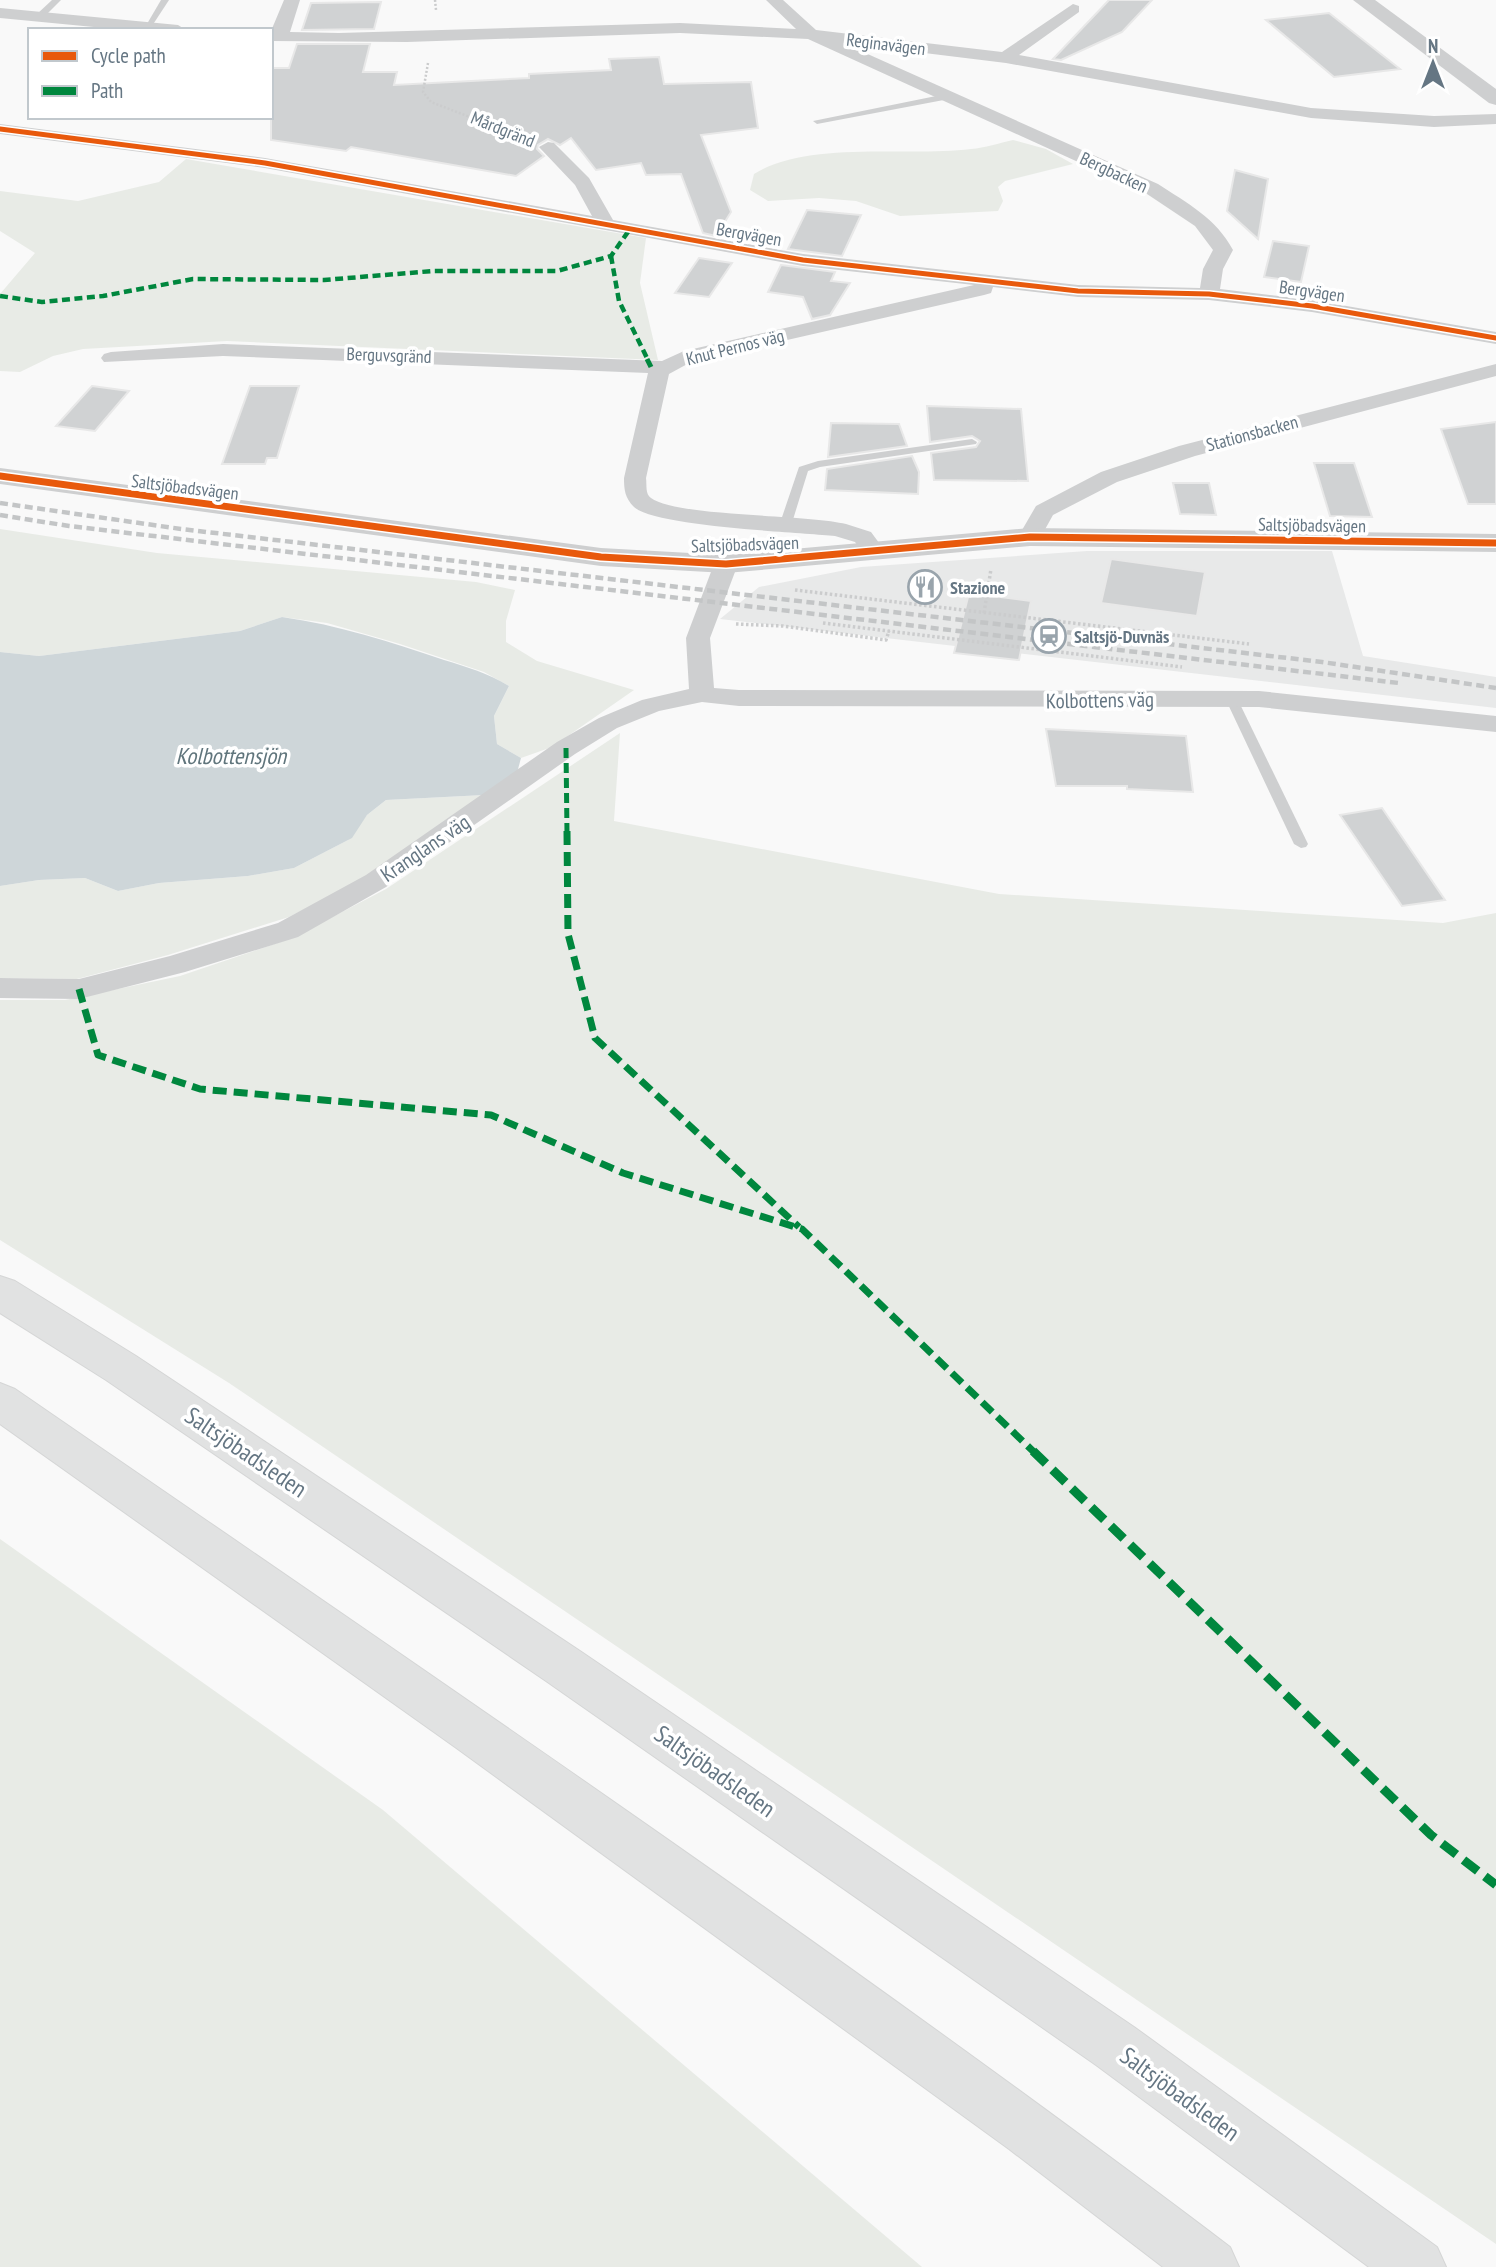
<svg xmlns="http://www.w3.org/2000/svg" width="1496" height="2267" font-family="'PT Sans Narrow',sans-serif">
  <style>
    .built { fill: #e8e9e9 }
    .green { fill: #e8ebe6 }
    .water { fill: #ced6d9 }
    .building { fill: #d0d2d3; stroke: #e8e8e8; stroke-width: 2 }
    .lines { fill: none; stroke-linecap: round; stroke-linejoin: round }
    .motorway-casing { stroke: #d5d6d6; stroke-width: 2 }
    .path-far1 { stroke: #cbcccd; stroke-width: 2.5; stroke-dasharray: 2 2; stroke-linecap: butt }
    .path { stroke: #cbcccd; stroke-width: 3.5; stroke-dasharray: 2.5 2.5; stroke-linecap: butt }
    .service { fill: #cecfd0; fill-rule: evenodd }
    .minor { fill: #cecfd0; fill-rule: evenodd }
    .tertiary { fill: #cecfd0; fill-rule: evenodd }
    .motorway { fill: #e1e2e2; fill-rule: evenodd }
    .rail { stroke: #c3c5c6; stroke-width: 4.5; stroke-dasharray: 8 4.5; stroke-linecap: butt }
    .quiet-far3 { stroke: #00873e; stroke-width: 4.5; stroke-dasharray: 8 4.5; stroke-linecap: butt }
    .quiet-far2 { stroke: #00873e; stroke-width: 5; stroke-dasharray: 10 5; stroke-linecap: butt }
    .quiet-far1 { stroke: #00873e; stroke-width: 7; stroke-dasharray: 14 7; stroke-linecap: butt }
    .quiet { stroke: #00873e; stroke-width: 9; stroke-dasharray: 18 9; stroke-linecap: butt }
    .cycleway-far1-casing { stroke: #fff; stroke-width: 8 }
    .cycleway-casing { stroke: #fff; stroke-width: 10 }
    .cycleway-far1 { stroke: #e8590c; stroke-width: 5 }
    .cycleway { stroke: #e8590c; stroke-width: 7 }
    .labels { text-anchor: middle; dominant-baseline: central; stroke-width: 7; stroke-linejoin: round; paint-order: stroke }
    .far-street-label { font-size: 18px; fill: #657683; stroke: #fff }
    .far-poi-label { font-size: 18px; font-weight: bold; fill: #657683; stroke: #fff; text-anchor: start }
    .street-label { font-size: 21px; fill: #657683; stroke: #fff }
    .water-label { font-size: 23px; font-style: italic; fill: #60757c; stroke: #fff }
    .near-street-label { font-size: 24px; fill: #657683; stroke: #fff }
  </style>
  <rect width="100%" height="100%" fill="#f9f9f9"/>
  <polygon class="built" points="1087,551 1332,551 1363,656 1496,677 1496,708 720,619 759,587 861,567"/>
  <g class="green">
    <path d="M1013 140 1046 149 1073 164 1005 181 998 187 1003 201 998 211 900 216 856 201 819 198 768 201 750 190 754 174C807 140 909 157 971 149 985 148 999 143 1013 140Z"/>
    <polygon points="186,159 646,238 640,283 658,360 227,341 83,349 53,356 20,372 0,371 0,294 35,253 0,231 0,191 78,201 159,182"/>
    <polygon points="0,529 157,553 476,582 515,590 506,621 506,642 537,661 634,690 552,747 521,758 497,744 494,716 509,686 484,672 400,644 327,623 282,617 240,631 39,656 0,652"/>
    <polygon points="620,733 614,821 999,894 1443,923 1496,913 1496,2244 229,1383 0,1240 0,1000 65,1000 180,976 292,938 386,889"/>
    <polygon points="484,795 370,876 289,917 168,955 77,979 0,978 0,886 39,880 85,878 118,891 159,883 248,876 294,868 348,840 367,815 386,800"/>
    <polygon points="0,1539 383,1810 922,2267 0,2267"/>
  </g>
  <path class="water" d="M282 617C339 625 390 642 444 660 467 667 488 673 509 686L494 716 497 744 521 758 517 773 484 795 386 800 367 815 352 838 294 868 248 876 159 883 118 891 85 878 39 880 0 886V652L39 656 240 631Z"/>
  <g class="building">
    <polygon points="1109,0 1152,0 1122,32 1061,60 1053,59"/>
    <polygon points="381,2 374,29 302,30 311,3"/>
    <polygon points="1329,13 1400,69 1334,77 1266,20"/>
    <polygon points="297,44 370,44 363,72 397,72 394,85 529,78 529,74 611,70 609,59 659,57 664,84 751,82 758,128 701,135 731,212 716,236 703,233 681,174 646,175 641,163 596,170 571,138 560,145 548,139 538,145 537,149 544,156 516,176 351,147 346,151 271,140 271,68 289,68"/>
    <polygon points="1235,170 1268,179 1258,239 1227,211"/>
    <polygon points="807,210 861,215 842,256 788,249"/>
    <polygon points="1273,241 1309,246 1301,282 1264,277"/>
    <polygon points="699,258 732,263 709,297 675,293"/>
    <polygon points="781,265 835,272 831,281 850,283 830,315 812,319 803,297 768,292"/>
    <polygon points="92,386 129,391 95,431 56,426"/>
    <polygon points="250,386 299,386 277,458 267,458 265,464 222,464"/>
    <polygon points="927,406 1021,409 1028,481 934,480 931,453 976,447 980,441 972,436 930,442"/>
    <polygon points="1496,422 1496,504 1468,504 1441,429"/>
    <polygon points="831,423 899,424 907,446 828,457"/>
    <polygon points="912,456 919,472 918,494 825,490 827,469"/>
    <polygon points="1314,463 1354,463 1372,517 1330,516"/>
    <polygon points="1173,483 1209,483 1216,515 1180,514"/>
    <polygon points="1111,559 1205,572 1197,616 1101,603"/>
    <polygon points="969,593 1031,601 1019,660 954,653"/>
    <polygon points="1046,729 1186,736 1193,792 1127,789 1127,786 1056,786"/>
    <polygon points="1382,808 1445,900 1402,906 1340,815"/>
  </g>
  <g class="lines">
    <g class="motorway-casing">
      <g id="motorway">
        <polygon points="0,1276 15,1281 136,1356 580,1651 1134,2027 1437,2247 1446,2267 1369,2267 1096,2065 546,1681 106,1380 0,1313"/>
        <path d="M0 1383 15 1389C423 1670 835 1948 1230 2247L1239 2267H1163L1009 2149 455 1747 0 1424Z"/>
      </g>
    </g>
    <g class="path-far1">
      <polyline points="435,0 436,10"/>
      <polyline points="428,63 423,92 431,102 524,138"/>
    </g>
    <g class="path">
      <polyline points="795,590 1249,644"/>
      <polyline points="984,613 991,569"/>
      <polyline points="823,623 1182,667"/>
      <polyline points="736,624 783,626 886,640 889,631"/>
    </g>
    <g class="service">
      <polygon points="52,0 61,0 42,19 36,19 36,15"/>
      <polygon points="161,0 169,0 150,29 144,29"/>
      <polygon points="946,94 950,97 949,99 817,124 813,121"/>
      <polygon points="972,439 977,442 976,444 820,467 808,471 791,526 785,529 779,526 799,467 818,461"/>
      <polygon points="1231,694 1237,698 1308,844 1306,847 1301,848 1294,844 1225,698"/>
    </g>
    <g class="minor">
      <path d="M284 0H300L290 32 339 33 680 23 796 29 766 0H783L816 30 1002 52 1073 4 1079 6V12L1019 55 1311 108 1434 116 1496 114V124L1434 127 1311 118 1006 63 843 43 1158 184C1187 203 1216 218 1233 250L1223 269 1220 289 1312 300 1496 332V344L1312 312 1209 300 1078 297 993 287 991 293 984 295 691 362 669 374 646 478C647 485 645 494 651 498 676 517 807 514 846 524L871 532 885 551 881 556H865L855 542 835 536C799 532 656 527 634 507 625 498 624 490 624 478L648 373 223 356 104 362 101 358 104 354 111 352 223 344 662 361 684 351 974 285 803 266 265 168 0 134V124L265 158 592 216 575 185 539 147 548 142 554 143 589 178 613 220 803 254 1078 285 1200 288 1203 269 1213 250 1195 226 1144 192 808 39 680 33 407 42 271 41V31Z"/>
      <polygon points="0,8 178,25 186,30 125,30 0,18"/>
      <polygon points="1496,364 1496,376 1195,456 1117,482 1053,515 1038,542 1022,542 1018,537 1036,506 1101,472 1179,446"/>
      <polygon points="726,557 734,559 738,564 710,638 714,688 739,690 1259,691 1496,716 1496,732 1259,707 739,706 702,702 659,711 617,728 575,754 386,887 298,937 185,972 79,999 0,998 0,978 79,979 170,956 278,923 366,875 557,742 599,718 642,700 689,689 686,638 714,564 718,559"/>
    </g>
    <g class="tertiary">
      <polygon points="1353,0 1375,0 1496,89 1496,105 1489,103"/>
      <polygon points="0,468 601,548 726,555 1030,528 1496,534 1496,552 1030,546 726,573 601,566 0,484"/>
    </g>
    <use href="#motorway" class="motorway"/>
    <g class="rail">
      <polyline points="0,503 181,529 1322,662 1496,688"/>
      <polyline points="0,515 69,526 1399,683"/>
    </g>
    <g class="quiet-far3">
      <polyline points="611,256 619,301 648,360"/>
      <polyline points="0,296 42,302 103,296 193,279 324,280 433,271 557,271 611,256 630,229"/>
    </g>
    <g class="quiet-far2">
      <polyline points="647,359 651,367"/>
      <polyline points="566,748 567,833"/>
    </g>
    <g class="quiet-far1">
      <polyline points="567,831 568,934 595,1038 799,1227"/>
      <polyline points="79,989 98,1055 200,1089 491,1115 623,1173 802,1229 1035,1453"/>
    </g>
    <polyline class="quiet" points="1033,1451 1431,1835 1496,1885"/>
    <g class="cycleway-far1-casing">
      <polyline id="cycleway-far1" points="0,129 265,163 803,260 1078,291 1209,294 1312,306 1496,338"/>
    </g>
    <g class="cycleway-casing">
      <polyline id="cycleway" points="0,476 601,557 726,564 1030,537 1496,543"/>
    </g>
    <use href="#cycleway-far1" class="cycleway-far1"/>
    <use href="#cycleway" class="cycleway"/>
  </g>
  <defs>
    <g id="restaurant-ring" transform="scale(1.75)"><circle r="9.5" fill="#fff" stroke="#99a4ac" stroke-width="1.5"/><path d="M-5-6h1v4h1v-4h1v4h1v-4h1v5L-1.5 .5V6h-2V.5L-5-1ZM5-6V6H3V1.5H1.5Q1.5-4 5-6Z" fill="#99a4ac"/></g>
    <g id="station-ring" transform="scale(1.75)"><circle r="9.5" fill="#fff" stroke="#99a4ac" stroke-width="1.5"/><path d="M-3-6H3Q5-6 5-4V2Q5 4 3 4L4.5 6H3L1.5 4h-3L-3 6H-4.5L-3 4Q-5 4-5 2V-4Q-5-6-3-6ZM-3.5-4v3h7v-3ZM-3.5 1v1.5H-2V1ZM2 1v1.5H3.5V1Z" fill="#99a4ac"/></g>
  </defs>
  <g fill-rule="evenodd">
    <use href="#restaurant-ring" x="925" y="587"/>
    <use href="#station-ring" x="1049" y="636"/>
  </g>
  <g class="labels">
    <g class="far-street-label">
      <text transform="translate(886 44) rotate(7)">Reginavägen</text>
      <text transform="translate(503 129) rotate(22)">Mårdgränd</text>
      <text transform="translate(1114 172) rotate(25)">Bergbacken</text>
      <text transform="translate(749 234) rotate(10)">Bergvägen</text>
      <text transform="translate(1312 291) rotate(8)">Bergvägen</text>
      <text transform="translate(735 347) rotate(-14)">Knut Pernos väg</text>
      <text transform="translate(389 355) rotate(2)">Berguvsgränd</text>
      <text transform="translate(1252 433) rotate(-15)">Stationsbacken</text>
      <text transform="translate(185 487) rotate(7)">Saltsjöbadsvägen</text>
      <text transform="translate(1312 525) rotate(1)">Saltsjöbadsvägen</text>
      <text transform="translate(745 544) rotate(-2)">Saltsjöbadsvägen</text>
    </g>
    <g class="far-poi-label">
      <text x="950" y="587">Stazione</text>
      <text x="1074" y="636">Saltsjö-Duvnäs</text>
    </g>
    <g class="street-label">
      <text transform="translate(1100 700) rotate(-1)">Kolbottens väg</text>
      <text transform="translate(425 848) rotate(-34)">Kranglans väg</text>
    </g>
    <g class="water-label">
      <text x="231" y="755">Kolbottensjön</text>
    </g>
    <g class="near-street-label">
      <text transform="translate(246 1452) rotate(34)">Saltsjöbadsleden</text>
      <text transform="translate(715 1771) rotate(35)">Saltsjöbadsleden</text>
      <text transform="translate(1180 2094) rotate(36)">Saltsjöbadsleden</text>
    </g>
  </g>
  <rect x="28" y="28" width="245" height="91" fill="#ffffff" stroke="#c1c8cd" stroke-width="2"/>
  <rect x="42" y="51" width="35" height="10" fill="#e8590c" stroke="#c1c8cd" stroke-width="2"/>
  <text x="91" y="63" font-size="21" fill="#657683">Cycle path</text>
  <rect x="42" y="86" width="35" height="10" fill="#00873e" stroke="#c1c8cd" stroke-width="2"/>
  <text x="91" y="98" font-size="21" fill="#657683">Path</text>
  <g transform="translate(1433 63)" stroke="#ffffff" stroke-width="5" paint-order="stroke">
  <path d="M0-5L12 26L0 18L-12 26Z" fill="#657683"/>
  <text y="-10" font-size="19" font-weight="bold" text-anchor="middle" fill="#657683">N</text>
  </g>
</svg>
